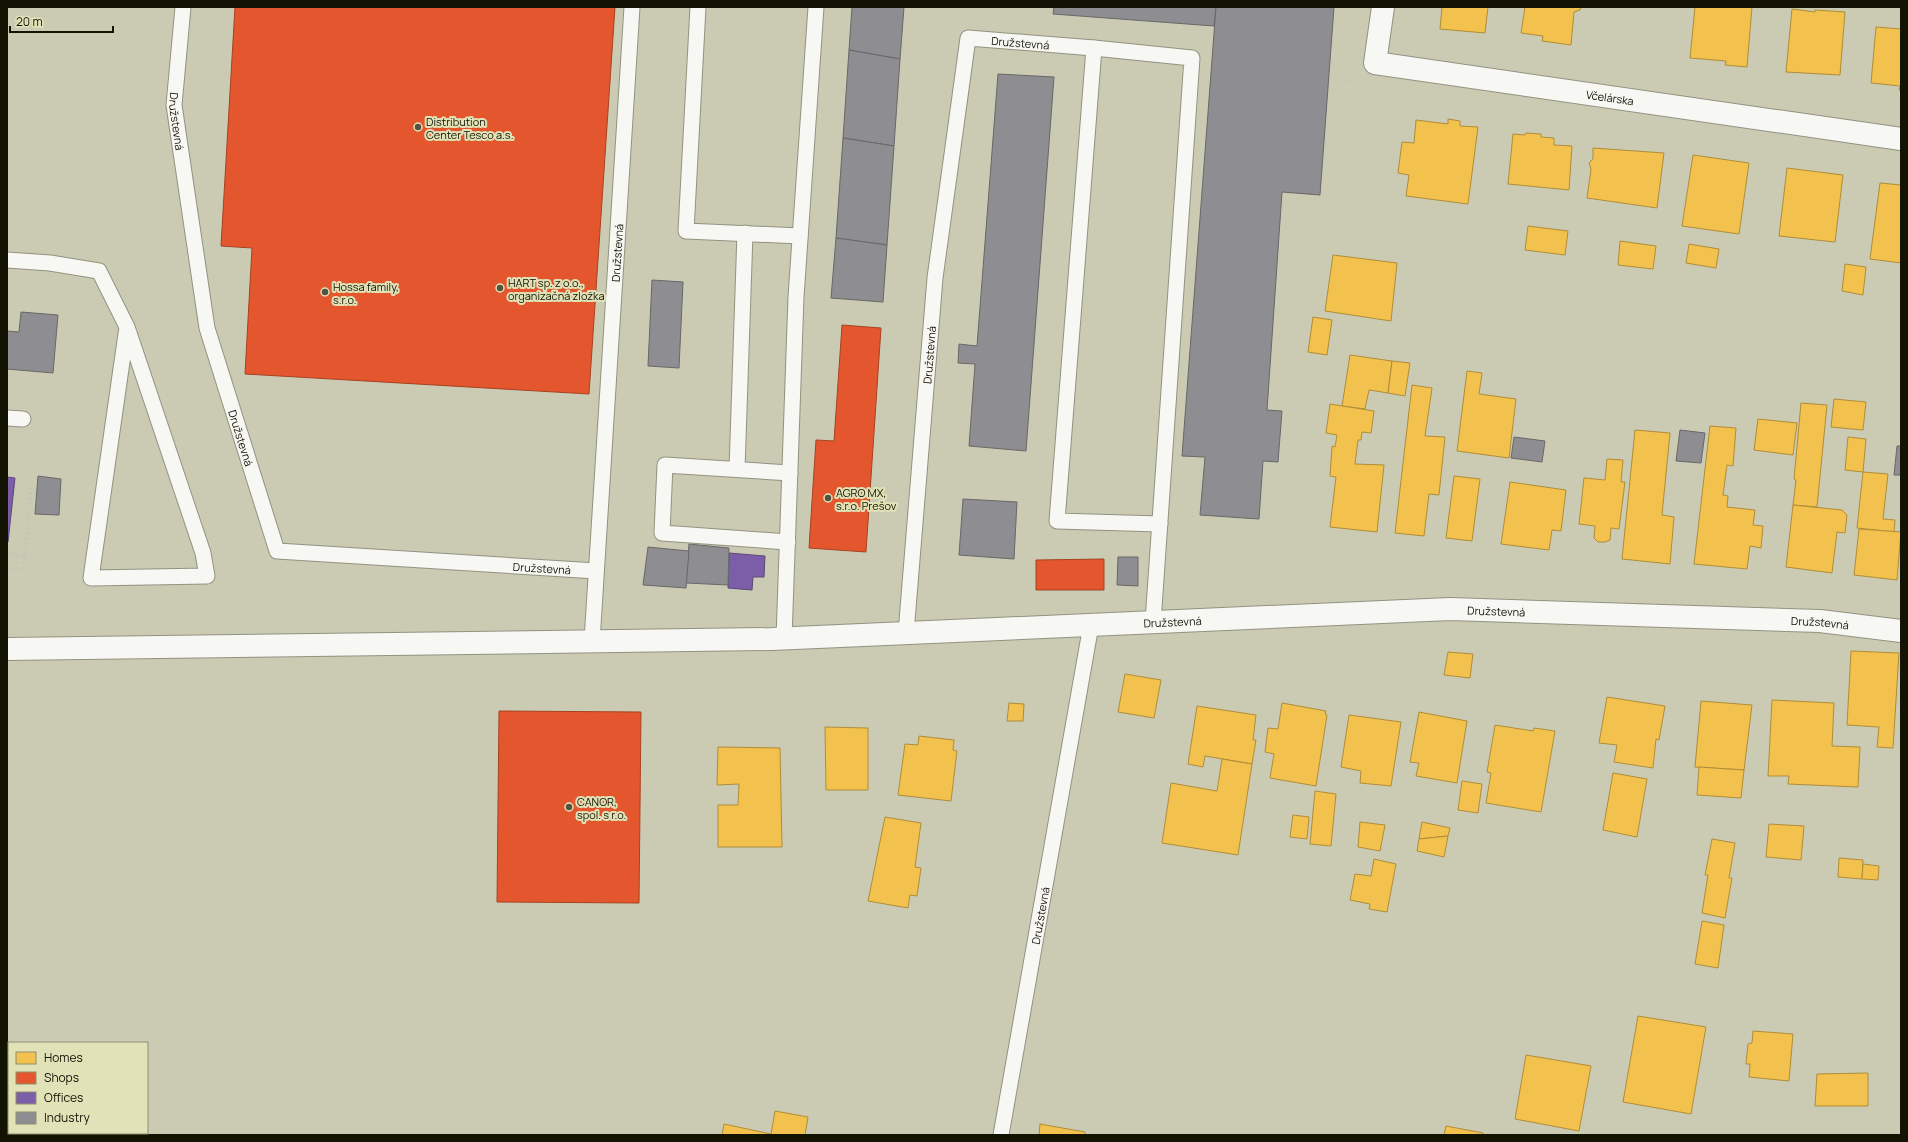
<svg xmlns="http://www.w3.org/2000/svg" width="1908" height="1142" font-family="Manrope,sans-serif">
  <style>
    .homes { fill: #f2c14e; stroke: #af8d38 }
    .shops { fill: #e4572e; stroke: #a54321 }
    .offices { fill: #7b5ea7; stroke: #5c4876 }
    .industry { fill: #8d8d92; stroke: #686867 }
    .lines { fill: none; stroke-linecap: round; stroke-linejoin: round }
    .lane-casing { stroke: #929281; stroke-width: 17 }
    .street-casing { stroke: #929281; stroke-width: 24 }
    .path { stroke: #c3c3bc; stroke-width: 2.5; stroke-dasharray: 2 3; stroke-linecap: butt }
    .lane { stroke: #f7f7f4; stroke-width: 15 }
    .street { stroke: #f7f7f4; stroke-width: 22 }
    .poi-dot { fill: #535342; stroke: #e1e2b7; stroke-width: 1.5 }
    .labels { text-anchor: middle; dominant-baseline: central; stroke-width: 4; stroke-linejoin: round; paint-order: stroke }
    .street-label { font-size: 11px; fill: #131304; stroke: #e1e2b7 }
    .poi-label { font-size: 11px; fill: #131304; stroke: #e1e2b7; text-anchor: start }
  </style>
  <rect width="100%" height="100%" fill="#cbcbb4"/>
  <g class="homes">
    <polygon points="1442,7 1488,7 1485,33 1440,29"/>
    <polygon points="1525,7 1581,7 1580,10 1574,12 1571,45 1542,41 1543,36 1521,33"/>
    <polygon points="1695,7 1752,7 1747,67 1725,65 1726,61 1690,58"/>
    <polygon points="1792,9 1815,12 1815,10 1845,12 1840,75 1786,72"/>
    <polygon points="1876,27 1901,29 1901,90 1899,90 1900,86 1871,83"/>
    <polygon points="1448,119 1460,121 1460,126 1478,127 1468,204 1406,196 1409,175 1398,173 1402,142 1414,143 1416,120 1448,124"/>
    <polygon points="1526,133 1541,134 1541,137 1554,138 1554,145 1572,146 1569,190 1508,184 1513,134 1525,135"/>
    <polygon points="1593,148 1664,153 1657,208 1587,198 1591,169 1589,163 1593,159"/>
    <polygon points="1693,155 1749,163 1739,234 1682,226"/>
    <polygon points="1787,168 1843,175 1835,242 1779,236"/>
    <polygon points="1880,183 1901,185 1901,263 1870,259"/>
    <polygon points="1528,226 1568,231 1565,255 1525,250"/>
    <polygon points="1620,241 1656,246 1653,269 1618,265"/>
    <polygon points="1689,244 1719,249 1716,268 1686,263"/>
    <polygon points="1333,255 1397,263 1391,321 1325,311"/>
    <polygon points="1845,264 1866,267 1863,295 1842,291"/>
    <polygon points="1313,317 1332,320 1327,355 1308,352"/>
    <polygon points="1350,355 1392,361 1388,393 1369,390 1365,409 1342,406"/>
    <polygon points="1392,361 1410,363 1405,396 1388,393"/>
    <polygon points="1467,371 1482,373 1479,394 1516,399 1509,458 1457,451"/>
    <polygon points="1412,385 1432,388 1425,436 1445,437 1439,495 1429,494 1424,536 1395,533"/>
    <polygon points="1834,399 1866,402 1863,430 1831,427"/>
    <polygon points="1801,403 1827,405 1817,507 1793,505 1796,480 1794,479"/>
    <polygon points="1330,404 1374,411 1371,433 1362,432 1361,440 1358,440 1355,464 1384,465 1377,532 1330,527 1336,477 1330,476 1332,446 1335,447 1337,435 1326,433"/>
    <polygon points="1758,419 1797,423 1793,455 1754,450"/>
    <polygon points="1710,426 1736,428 1733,466 1727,465 1723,495 1728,496 1727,507 1755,510 1753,525 1763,526 1761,548 1750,546 1747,569 1694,564"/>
    <polygon points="1635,430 1670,433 1662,515 1674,517 1670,564 1622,559"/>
    <polygon points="1848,437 1866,439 1863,472 1845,470"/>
    <polygon points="1607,459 1623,460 1621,482 1625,482 1619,529 1611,528 1610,540 1605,542 1598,542 1594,538 1595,526 1579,524 1584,478 1605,480"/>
    <polygon points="1863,472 1888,474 1883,519 1895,520 1894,532 1857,528"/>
    <polygon points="1454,476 1480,479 1472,541 1446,538"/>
    <polygon points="1510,482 1566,490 1561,531 1552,530 1549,550 1501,544"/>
    <polygon points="1793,505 1842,510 1847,515 1845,533 1837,532 1832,573 1786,567"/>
    <polygon points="1859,529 1901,532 1897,580 1854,575"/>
    <polygon points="1851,651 1899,653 1893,748 1877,747 1879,727 1847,725"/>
    <polygon points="1448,652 1473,654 1470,678 1444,675"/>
    <polygon points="1125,674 1161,680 1154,718 1118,712"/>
    <polygon points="1607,697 1665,706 1659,740 1656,739 1653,768 1614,762 1617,745 1599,743"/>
    <polygon points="1772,700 1834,703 1832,746 1860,747 1858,787 1788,784 1789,776 1768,776"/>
    <polygon points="1701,701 1752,705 1744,770 1695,767"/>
    <polygon points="1009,703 1024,704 1023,721 1007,721"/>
    <polygon points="1282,703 1326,711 1325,714 1327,715 1316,786 1270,778 1274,754 1265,752 1268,728 1278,729"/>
    <polygon points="1197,706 1256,715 1253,740 1256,740 1252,764 1205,756 1203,767 1188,764"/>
    <polygon points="1419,712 1467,721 1457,783 1416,776 1419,763 1410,762"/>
    <polygon points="1349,715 1401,722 1391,786 1360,783 1361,771 1341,767"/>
    <polygon points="1495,725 1533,731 1534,728 1555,731 1541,812 1486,803 1491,773 1487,772"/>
    <polygon points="825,727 868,728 868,790 826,790"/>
    <polygon points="919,736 954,740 953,750 957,751 951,801 898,795 905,744 918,745"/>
    <polygon points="718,747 780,748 782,847 718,847 718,805 738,805 739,784 717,785"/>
    <polygon points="1222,759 1252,764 1238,855 1162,843 1171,783 1217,791"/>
    <polygon points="1699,767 1744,770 1741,798 1697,795"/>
    <polygon points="1613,773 1647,779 1637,837 1603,830"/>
    <polygon points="1462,781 1482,784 1478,813 1458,810"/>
    <polygon points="1315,791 1336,794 1331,846 1310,844"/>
    <polygon points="1293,815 1309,817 1307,839 1290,837"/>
    <polygon points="885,817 921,823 915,867 921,868 917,896 910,895 908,908 868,901"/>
    <polygon points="1360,822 1385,825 1380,851 1358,847"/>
    <polygon points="1422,822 1450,828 1448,836 1419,839"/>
    <polygon points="1769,824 1804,826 1801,860 1766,857"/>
    <polygon points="1448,836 1444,857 1417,851 1419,839"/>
    <polygon points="1712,839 1735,843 1729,878 1732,878 1725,918 1702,913 1708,875 1705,875"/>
    <polygon points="1839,858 1863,860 1862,879 1838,877"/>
    <polygon points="1374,859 1396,864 1387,912 1369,909 1370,904 1350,900 1355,874 1371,876"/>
    <polygon points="1863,864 1879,866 1878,880 1862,879"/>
    <polygon points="1702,921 1724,925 1718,968 1695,964"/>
    <polygon points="1638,1016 1706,1027 1691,1114 1623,1102"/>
    <polygon points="1753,1031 1793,1034 1789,1081 1749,1077 1750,1064 1746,1064 1748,1044 1752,1043"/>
    <polygon points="1526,1055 1591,1066 1579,1131 1515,1119"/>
    <polygon points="1868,1073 1868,1106 1815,1106 1817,1074"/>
    <polygon points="775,1111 808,1117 805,1135 722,1135 724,1124 771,1134"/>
    <polygon points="1040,1124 1085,1132 1085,1135 1039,1135"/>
    <polygon points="1446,1126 1483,1133 1483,1135 1444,1135"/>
  </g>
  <g class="shops">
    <polygon points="235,7 615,7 589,394 245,374 252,248 221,246"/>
    <polygon points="842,325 881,328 866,552 809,548 816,440 834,441"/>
    <polygon points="1104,559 1104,590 1036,590 1036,560"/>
    <polygon points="499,711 641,712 639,903 497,902"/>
  </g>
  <g class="offices">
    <polygon points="7,477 15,478 8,542 7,542"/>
    <polygon points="729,553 765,556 764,577 753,577 752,590 728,588"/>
  </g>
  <g class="industry">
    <polygon points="852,7 904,7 900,59 849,50"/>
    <polygon points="1054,7 1216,7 1214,26 1053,14"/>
    <polygon points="1216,7 1334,7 1320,195 1282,192 1267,410 1282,411 1278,462 1263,461 1259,519 1200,515 1205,457 1182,456"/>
    <polygon points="849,50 900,59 894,146 843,138"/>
    <polygon points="998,74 1054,77 1026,451 969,446 975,364 958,363 959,344 977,346"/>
    <polygon points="843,138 894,146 887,245 836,238"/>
    <polygon points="836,238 887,245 883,302 831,298"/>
    <polygon points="652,280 683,282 679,368 648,366"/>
    <polygon points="21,312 58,315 53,373 7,369 7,331 19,332"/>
    <polygon points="1680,430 1705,433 1701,463 1676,461"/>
    <polygon points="1514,437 1545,441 1542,462 1511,458"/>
    <polygon points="1897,446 1901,446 1901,475 1894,475"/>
    <polygon points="38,476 61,479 59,515 35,514"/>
    <polygon points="963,499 1017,502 1014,559 959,555"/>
    <polygon points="689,544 729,548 728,585 686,583"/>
    <polygon points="648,547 689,551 686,588 643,585"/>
    <polygon points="1118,557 1138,557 1138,586 1117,585"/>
  </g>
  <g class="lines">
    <g class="lane-casing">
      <g id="lane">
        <path id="s1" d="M183 7 174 105 207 328 277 551 596 571"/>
        <polyline points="698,7 686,231 800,236"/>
        <polyline points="1094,48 1192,58 1153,622"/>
        <polyline points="7,260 50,263 99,271 127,327 203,553 207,576 91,578 127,327"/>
        <polyline points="7,418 23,419"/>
        <polyline points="737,469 745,233"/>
        <polyline points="788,542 662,533 665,465 790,473"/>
        <path id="s2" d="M906 633 935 278 968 38 1094 48 1057 521 1160 524"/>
        <polyline points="784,638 796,297 816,7"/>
        <path id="s3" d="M592 641 632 7"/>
        <path id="s4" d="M1001 1135 1091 625"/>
      </g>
    </g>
    <g class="street-casing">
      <g id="street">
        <path id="s5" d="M1383 7 1375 63 1901 139"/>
        <path id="s6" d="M7 649 772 639 1450 609 1820 621 1901 631"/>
      </g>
    </g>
    <g class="path">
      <polyline points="1346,82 1353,83"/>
      <polyline points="7,553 25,556 31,486"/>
      <polyline points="7,569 23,568 25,556"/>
    </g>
    <use href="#lane" class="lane"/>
    <use href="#street" class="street"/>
  </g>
  <g class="poi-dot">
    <circle cx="418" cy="127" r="4"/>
    <circle cx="500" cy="288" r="4"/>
    <circle cx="325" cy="292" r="4"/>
    <circle cx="828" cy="498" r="4"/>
    <circle cx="569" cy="807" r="4"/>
  </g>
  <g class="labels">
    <g class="street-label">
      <text stroke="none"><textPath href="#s2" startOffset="651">Družstevná</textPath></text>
      <text stroke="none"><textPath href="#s5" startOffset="294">Včelárska</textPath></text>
      <text stroke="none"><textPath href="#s1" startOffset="115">Družstevná</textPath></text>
      <text stroke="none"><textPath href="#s3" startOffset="389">Družstevná</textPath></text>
      <text stroke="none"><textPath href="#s2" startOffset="279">Družstevná</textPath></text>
      <text stroke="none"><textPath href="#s1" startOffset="439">Družstevná</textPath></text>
      <text stroke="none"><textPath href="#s1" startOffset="823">Družstevná</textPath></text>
      <text stroke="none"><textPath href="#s6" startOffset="1490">Družstevná</textPath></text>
      <text stroke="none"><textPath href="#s6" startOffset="1166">Družstevná</textPath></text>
      <text stroke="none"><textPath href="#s6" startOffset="1814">Družstevná</textPath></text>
      <text stroke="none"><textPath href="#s4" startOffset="223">Družstevná</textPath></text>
    </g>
    <g class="poi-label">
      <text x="426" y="121">Distribution<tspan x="426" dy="13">Center Tesco a.s.</tspan></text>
      <text x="508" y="282">HART sp. z o.o.,<tspan x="508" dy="13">organizačná zložka</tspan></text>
      <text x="333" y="286">Hossa family,<tspan x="333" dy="13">s.r.o.</tspan></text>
      <text x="836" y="492">AGRO MX,<tspan x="836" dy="13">s.r.o. Prešov</tspan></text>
      <text x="577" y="801">CANOR,<tspan x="577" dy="13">spol. s r.o.</tspan></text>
    </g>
  </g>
  <rect width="1908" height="1142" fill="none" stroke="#131304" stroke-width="16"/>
  <rect x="8" y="1042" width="140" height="92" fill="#e1e2b7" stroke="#8f8f6f"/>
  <rect x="16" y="1052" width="20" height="12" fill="#f2c14e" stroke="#8f8f6f"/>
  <text x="44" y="1062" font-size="12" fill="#131304">Homes</text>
  <rect x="16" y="1072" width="20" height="12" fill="#e4572e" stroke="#8f8f6f"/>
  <text x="44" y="1082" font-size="12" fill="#131304">Shops</text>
  <rect x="16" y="1092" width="20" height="12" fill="#7b5ea7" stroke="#8f8f6f"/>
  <text x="44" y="1102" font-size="12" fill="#131304">Offices</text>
  <rect x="16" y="1112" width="20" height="12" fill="#8d8d92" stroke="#8f8f6f"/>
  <text x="44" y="1122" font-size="12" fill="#131304">Industry</text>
  <path d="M10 26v6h103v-6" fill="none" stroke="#131304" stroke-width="2"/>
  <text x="16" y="26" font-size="12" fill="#131304" stroke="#e1e2b7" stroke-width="3" paint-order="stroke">20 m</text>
</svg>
